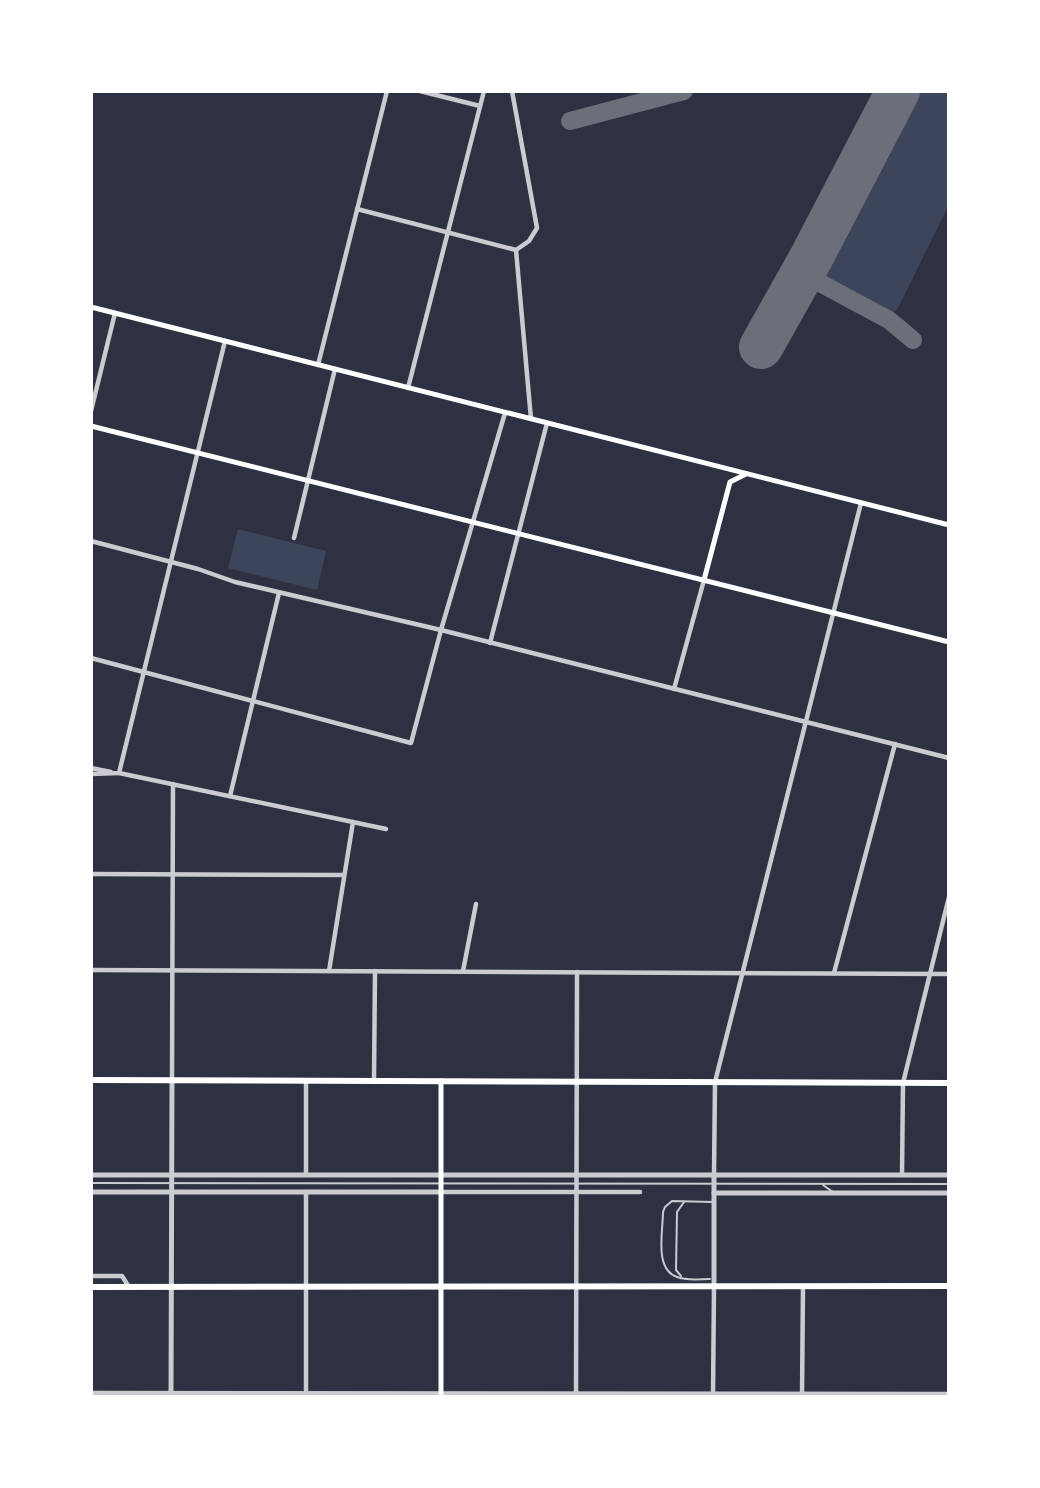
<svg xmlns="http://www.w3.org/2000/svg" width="1040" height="1488" font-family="Roboto,sans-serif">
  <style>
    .green { fill: #3c4559 }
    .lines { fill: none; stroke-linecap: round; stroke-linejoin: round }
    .taxiway { stroke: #6c6f7a; stroke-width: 18 }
    .runway { stroke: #6c6f7a; stroke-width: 44 }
    .service { stroke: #caccd0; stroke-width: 2 }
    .minor { stroke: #caccd0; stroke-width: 4.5 }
    .tertiary { stroke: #caccd0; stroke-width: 5 }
    .secondary { stroke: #fff; stroke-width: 5 }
    .primary { stroke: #fff; stroke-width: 6 }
  </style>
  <rect width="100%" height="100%" fill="#2d3142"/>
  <g class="green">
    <polygon points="914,91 949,91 949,205 898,308 891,314 821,280 817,273"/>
    <polygon points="238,529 326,551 317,590 228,568"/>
  </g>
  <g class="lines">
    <g class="taxiway">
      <polyline points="889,108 893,91"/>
      <polyline points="570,121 684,91"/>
      <polyline points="811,258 811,270 820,283 889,320 913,340"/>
    </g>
    <polyline class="runway" points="761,347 811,258 898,91"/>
    <g class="service">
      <polyline points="91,1183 949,1184"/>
      <polyline points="823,1185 833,1192"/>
      <polyline points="681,1276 676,1270 677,1212 684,1202"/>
      <path d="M710 1279C700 1279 687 1281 677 1277 654 1269 663 1232 663 1212L665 1207 672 1201 713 1202"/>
    </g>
    <g class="minor">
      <polyline points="420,91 480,106"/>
      <polyline points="512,91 537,228 529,241 516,250"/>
      <polyline points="357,209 516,250"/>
      <polyline points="516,250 531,419"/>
      <polyline points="318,365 387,91"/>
      <polyline points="408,388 484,91"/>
      <polyline points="91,411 115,313"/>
      <polyline points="294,538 335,369"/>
      <polyline points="91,541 198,569 235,582 441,630 949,758"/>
      <polyline points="490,643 547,423"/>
      <polyline points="91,658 411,743 441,630 505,413"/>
      <polyline points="674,689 704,580"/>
      <polyline points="91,768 111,772"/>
      <polyline points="119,773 386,829"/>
      <polyline points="91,774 119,773 225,341"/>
      <polyline points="230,796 279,593"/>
      <polyline points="91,874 344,875"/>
      <polyline points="91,970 949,974"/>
      <polyline points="329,971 353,822"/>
      <polyline points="463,971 476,904"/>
      <polyline points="834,973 895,744"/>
      <polyline points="172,1080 173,784"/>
      <polyline points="374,1081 375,971"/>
      <polyline points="306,1175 306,1081"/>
      <polyline points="714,1175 715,1082 861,503"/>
      <polyline points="902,1175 903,1083 949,897"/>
      <polyline points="441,1192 640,1192"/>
      <polyline points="91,1276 122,1276 129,1287"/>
      <polyline points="91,1393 949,1394"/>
      <polyline points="306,1397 306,1192"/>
      <polyline points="576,1397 577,972"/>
      <polyline points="713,1397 714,1286"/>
      <polyline points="802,1397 803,1286"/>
    </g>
    <g class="tertiary">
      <polyline points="91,1175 949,1175"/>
      <polyline points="91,1192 441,1192"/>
      <polyline points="714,1193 949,1193"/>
      <polyline points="714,1286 714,1175"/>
      <polyline points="171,1397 172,1080"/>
    </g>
    <g class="secondary">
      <polyline points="91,307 949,525"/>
      <polyline points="91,426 949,642"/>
      <polyline points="704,580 730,482 746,474"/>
      <polyline points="441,1397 441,1081"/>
    </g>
    <g class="primary">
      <polyline points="91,1080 949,1083"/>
      <polyline points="91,1287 949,1286"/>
    </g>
  </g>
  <rect width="1040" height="1488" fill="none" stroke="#ffffff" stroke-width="186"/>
</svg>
